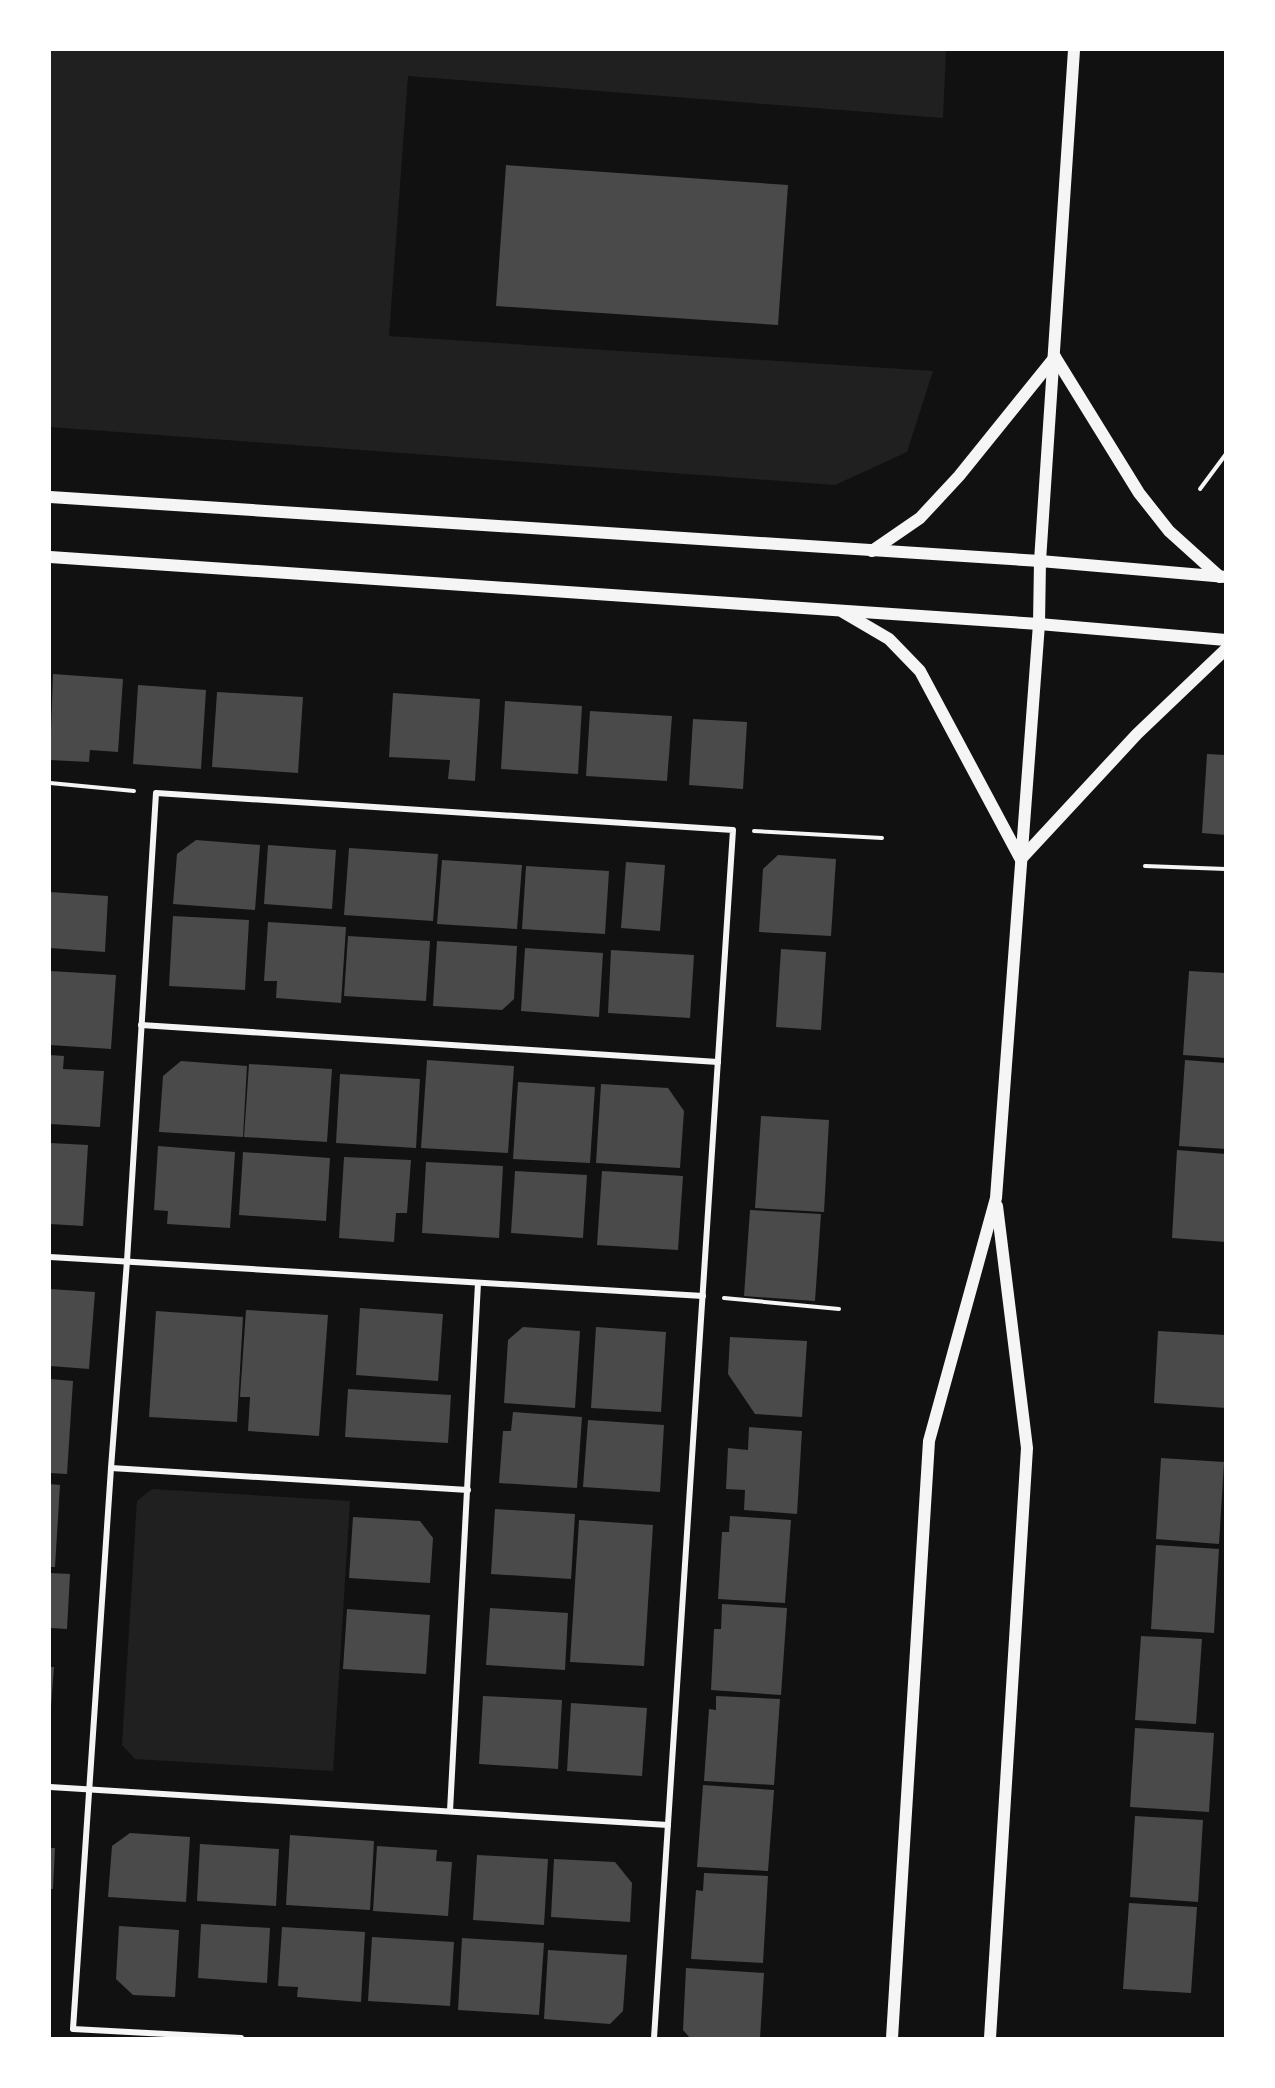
<svg xmlns="http://www.w3.org/2000/svg" width="1275" height="2088" font-family="Montserrat,sans-serif">
  <style>
    .green { fill: #202020 }
    .building { fill: #4a4a4a }
    .lines { fill: none; stroke-linecap: round; stroke-linejoin: round }
    .path { stroke: #f5f5f5; stroke-width: 4 }
    .minor { stroke: #f5f5f5; stroke-width: 6 }
    .secondary { stroke: #f5f5f5; stroke-width: 12 }
  </style>
  <rect width="100%" height="100%" fill="#111"/>
  <g class="green">
    <polygon points="50,50 946,50 943,118 408,76 389,336 933,371 907,452 835,485 50,427"/>
    <polygon points="152,1489 350,1501 333,1771 135,1759 122,1745 137,1501"/>
  </g>
  <g class="building">
    <polygon points="506,165 788,185 778,325 496,306"/>
    <polygon points="53,674 123,679 118,752 90,750 89,762 50,760"/>
    <polygon points="138,685 206,690 201,769 133,764"/>
    <polygon points="217,692 303,697 298,773 212,767"/>
    <polygon points="393,693 480,699 475,781 448,779 450,760 389,757"/>
    <polygon points="505,701 582,706 578,774 501,769"/>
    <polygon points="590,711 672,716 667,781 586,776"/>
    <polygon points="693,719 747,722 743,789 689,785"/>
    <polygon points="1207,754 1226,755 1226,835 1202,833"/>
    <polygon points="196,840 260,845 255,910 173,904 177,854"/>
    <polygon points="268,845 336,850 332,909 264,904"/>
    <polygon points="349,848 438,854 433,921 344,915"/>
    <polygon points="778,855 836,859 831,936 759,932 763,869"/>
    <polygon points="442,860 522,865 517,929 437,924"/>
    <polygon points="626,862 665,865 660,931 621,928"/>
    <polygon points="526,866 609,871 605,934 522,929"/>
    <polygon points="50,892 108,896 105,952 50,948"/>
    <polygon points="173,916 249,920 245,990 169,986"/>
    <polygon points="268,922 346,927 341,1003 276,998 277,981 264,981"/>
    <polygon points="348,936 430,941 426,1001 344,996"/>
    <polygon points="437,941 517,946 514,999 502,1010 433,1006"/>
    <polygon points="525,948 603,953 599,1017 521,1011"/>
    <polygon points="781,949 826,952 821,1030 776,1027"/>
    <polygon points="611,950 694,955 690,1018 608,1013"/>
    <polygon points="50,971 116,975 111,1049 50,1045"/>
    <polygon points="1189,971 1226,973 1226,1058 1183,1055"/>
    <polygon points="50,1055 64,1056 63,1069 104,1071 100,1127 50,1124"/>
    <polygon points="427,1060 514,1066 508,1153 421,1148"/>
    <polygon points="1185,1060 1226,1063 1226,1149 1179,1146"/>
    <polygon points="181,1061 247,1066 243,1137 159,1132 163,1076"/>
    <polygon points="249,1064 332,1069 327,1142 244,1137"/>
    <polygon points="340,1074 420,1079 416,1148 336,1143"/>
    <polygon points="518,1082 595,1087 590,1163 513,1159"/>
    <polygon points="601,1084 668,1088 684,1111 680,1168 596,1163"/>
    <polygon points="761,1116 829,1120 824,1212 755,1208"/>
    <polygon points="50,1143 88,1145 83,1226 50,1224"/>
    <polygon points="158,1146 235,1152 230,1228 167,1224 168,1211 154,1210"/>
    <polygon points="1177,1150 1226,1154 1226,1242 1172,1238"/>
    <polygon points="243,1152 330,1158 326,1221 239,1215"/>
    <polygon points="344,1157 411,1160 407,1213 396,1213 394,1242 339,1238"/>
    <polygon points="426,1162 503,1166 499,1238 422,1233"/>
    <polygon points="515,1171 587,1175 583,1238 511,1233"/>
    <polygon points="602,1171 683,1176 678,1250 597,1245"/>
    <polygon points="750,1210 821,1214 815,1301 744,1296"/>
    <polygon points="50,1289 95,1292 89,1369 50,1366"/>
    <polygon points="360,1308 443,1314 438,1381 356,1375"/>
    <polygon points="246,1310 328,1315 319,1436 248,1431 250,1397 240,1397"/>
    <polygon points="156,1311 243,1317 237,1422 149,1417"/>
    <polygon points="523,1327 580,1331 575,1408 504,1403 508,1340"/>
    <polygon points="596,1327 666,1332 661,1412 591,1408"/>
    <polygon points="1158,1331 1226,1335 1226,1408 1154,1403"/>
    <polygon points="730,1337 807,1341 802,1417 755,1414 728,1374"/>
    <polygon points="50,1379 73,1381 67,1474 50,1473"/>
    <polygon points="348,1389 451,1395 448,1443 345,1437"/>
    <polygon points="513,1412 582,1417 577,1488 499,1483 503,1431 511,1431"/>
    <polygon points="588,1420 664,1425 660,1492 583,1487"/>
    <polygon points="749,1427 802,1431 797,1514 744,1510 745,1490 726,1489 728,1448 748,1450"/>
    <polygon points="1161,1458 1224,1462 1219,1544 1156,1539"/>
    <polygon points="50,1484 60,1485 55,1567 50,1567"/>
    <polygon points="495,1509 575,1514 571,1579 491,1574"/>
    <polygon points="730,1516 791,1520 785,1603 718,1599 722,1532 729,1532"/>
    <polygon points="353,1517 420,1521 433,1538 430,1583 349,1578"/>
    <polygon points="579,1520 653,1525 644,1666 570,1662"/>
    <polygon points="1156,1545 1219,1549 1214,1633 1151,1629"/>
    <polygon points="50,1573 70,1574 67,1629 50,1628"/>
    <polygon points="722,1604 787,1608 781,1695 711,1690 714,1629 721,1629"/>
    <polygon points="490,1608 568,1613 565,1670 486,1665"/>
    <polygon points="347,1609 430,1615 426,1674 343,1669"/>
    <polygon points="1141,1636 1202,1639 1196,1724 1135,1720"/>
    <polygon points="50,1667 54,1667 51,1707 50,1707"/>
    <polygon points="483,1696 562,1700 558,1769 479,1764"/>
    <polygon points="716,1696 780,1699 774,1785 704,1781 709,1709 716,1710"/>
    <polygon points="571,1703 647,1708 642,1776 567,1771"/>
    <polygon points="1135,1728 1214,1733 1209,1812 1130,1807"/>
    <polygon points="703,1785 774,1790 768,1871 697,1867"/>
    <polygon points="1135,1816 1203,1820 1198,1902 1130,1897"/>
    <polygon points="130,1833 190,1837 186,1902 108,1897 112,1846"/>
    <polygon points="290,1835 374,1841 370,1910 286,1905"/>
    <polygon points="200,1844 279,1849 276,1906 197,1901"/>
    <polygon points="377,1846 437,1850 436,1861 452,1862 448,1916 373,1911"/>
    <polygon points="50,1848 55,1848 53,1889 50,1889"/>
    <polygon points="477,1855 548,1859 544,1925 473,1920"/>
    <polygon points="554,1859 615,1862 632,1883 630,1922 551,1917"/>
    <polygon points="704,1873 768,1876 763,1963 691,1959 696,1890 703,1891"/>
    <polygon points="1129,1903 1197,1907 1191,1993 1123,1989"/>
    <polygon points="201,1924 270,1928 267,1983 198,1978"/>
    <polygon points="119,1926 179,1930 175,1997 133,1995 116,1979"/>
    <polygon points="282,1927 365,1932 361,2002 297,1997 298,1987 278,1986"/>
    <polygon points="372,1937 454,1942 450,2006 368,2001"/>
    <polygon points="462,1938 544,1943 539,2015 458,2010"/>
    <polygon points="548,1950 627,1955 623,2011 610,2024 544,2019"/>
    <polygon points="686,1968 764,1973 760,2038 690,2038 683,2030"/>
  </g>
  <g class="lines">
    <g class="path">
      <polyline points="1200,489 1226,454"/>
      <polyline points="50,783 134,791"/>
      <polyline points="754,831 882,838"/>
      <polyline points="1145,866 1226,869"/>
      <polyline points="724,1298 839,1309"/>
    </g>
    <g class="minor">
      <polyline points="141,1025 718,1062"/>
      <polyline points="50,1257 703,1296"/>
      <polyline points="111,1468 468,1490"/>
      <polyline points="50,1787 668,1825"/>
      <polyline points="450,1811 478,1283"/>
      <polyline points="241,2038 73,2029 111,1468 127,1261 156,793 733,830 654,2038"/>
    </g>
    <g class="secondary">
      <polyline points="1055,357 1139,493 1169,531 1220,577"/>
      <polyline points="50,497 1040,561 1226,577"/>
      <polyline points="872,551 920,518 959,476 1055,357"/>
      <polyline points="50,557 1039,624 1226,640"/>
      <polyline points="843,612 889,639 920,671 1020,858"/>
      <polyline points="1021,859 1137,734 1226,649"/>
      <polyline points="892,2038 929,1441 996,1198 1039,624 1040,561 1074,50"/>
      <polyline points="990,2038 1027,1448 997,1206"/>
    </g>
  </g>
  <rect width="1275" height="2088" fill="none" stroke="#ffffff" stroke-width="102"/>
</svg>
